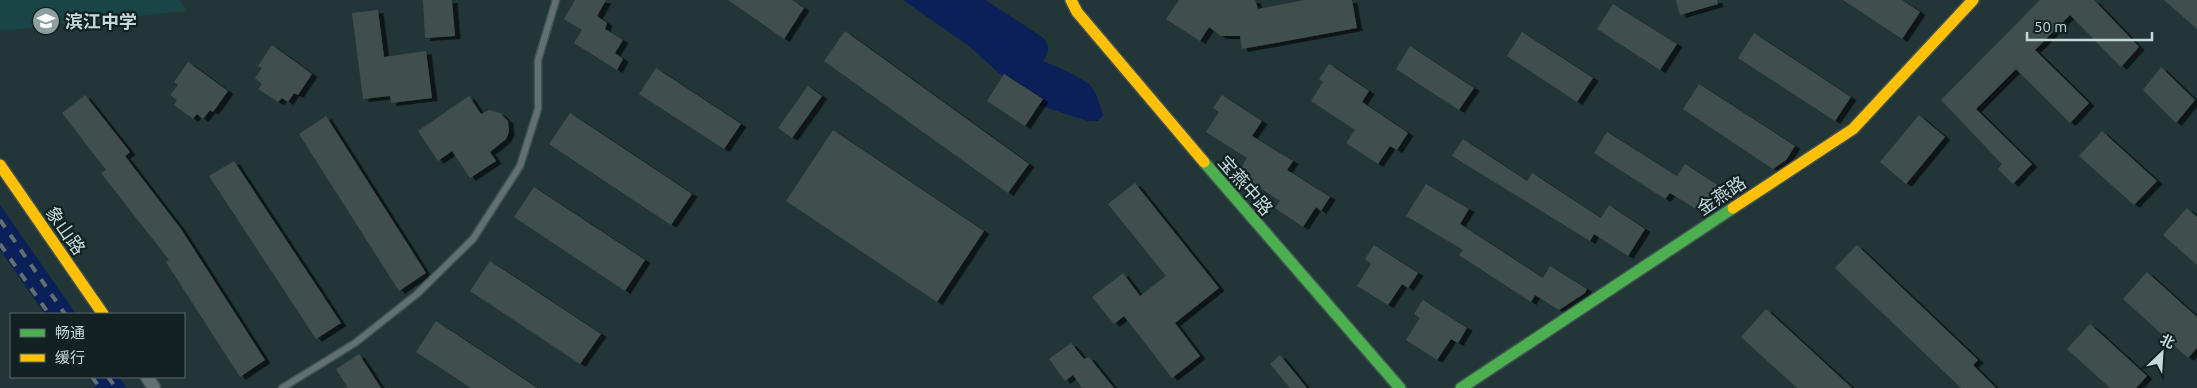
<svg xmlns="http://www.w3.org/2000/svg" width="2197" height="388" font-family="Ubuntu,'Noto Sans SC',sans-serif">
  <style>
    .built { fill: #194547 }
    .water { fill: #0b1f59 }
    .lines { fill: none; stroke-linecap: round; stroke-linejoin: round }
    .river { stroke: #0b1f59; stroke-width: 30 }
    .building { fill: #404f4d; filter: url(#shadow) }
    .lane-casing { stroke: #405152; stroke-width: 9 }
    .street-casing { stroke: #405152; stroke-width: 15 }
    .fast-casing { stroke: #405152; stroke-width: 14 }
    .slow-casing { stroke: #405152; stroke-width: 14 }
    .lane { stroke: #617071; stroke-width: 6 }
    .street { stroke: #617071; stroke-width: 12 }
    .fast { stroke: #4caf50; stroke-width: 11 }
    .slow { stroke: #ffc107; stroke-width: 11 }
    .rail { stroke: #616f6f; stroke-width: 4; stroke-dasharray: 9 9; stroke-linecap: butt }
    .labels { text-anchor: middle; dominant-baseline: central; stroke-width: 4.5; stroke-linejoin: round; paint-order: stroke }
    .poi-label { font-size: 18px; font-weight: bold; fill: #c6d9da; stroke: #122122; text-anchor: start }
    .street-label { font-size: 18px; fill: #c6d9da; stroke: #122122 }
  </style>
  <defs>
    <filter id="shadow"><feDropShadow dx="5.5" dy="3" stdDeviation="0" flood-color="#0009"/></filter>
  </defs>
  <rect width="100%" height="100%" fill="#223537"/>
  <polygon class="built" points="0,0 180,0 186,11 0,31"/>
  <g class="water">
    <polygon points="903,0 945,0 1036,58 1071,73 1089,84 1096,94 1103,115 1098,121 1088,121 1032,103 969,46"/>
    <polygon points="0,205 76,314 45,314 0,250"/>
    <polygon points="89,377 119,377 127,388 96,388"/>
  </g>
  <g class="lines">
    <polyline class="river" points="958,0 1033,49"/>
  </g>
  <g class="building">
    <polygon points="423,0 452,0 455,36 425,38"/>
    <polygon points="575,0 606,0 597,16 607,23 605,29 623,40 615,53 623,59 617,70 574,43 582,30 564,19"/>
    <polygon points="728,0 792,0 804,8 784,39"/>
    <polygon points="1179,0 1255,0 1258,9 1304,0 1352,0 1357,28 1242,49 1240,36 1221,36 1209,27 1200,41 1166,19"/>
    <polygon points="1676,0 1717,0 1718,4 1680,15"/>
    <polygon points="1843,0 1902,0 1920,12 1902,39"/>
    <polygon points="2040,0 2094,0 2139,47 2121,67 2070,15 2035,50 2089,103 2070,123 2016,69 1976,109 2032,164 2013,184 1998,169 2002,164 1941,100"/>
    <polygon points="2164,0 2197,0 2197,29"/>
    <polygon points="1613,4 1677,44 1660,70 1597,29"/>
    <polygon points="378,10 384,57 426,51 432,98 391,103 390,96 363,99 352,13"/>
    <polygon points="845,31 1029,164 1008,193 824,61"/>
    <polygon points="1522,32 1593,78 1577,102 1507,56"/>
    <polygon points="1754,33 1851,97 1835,121 1738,58"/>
    <polygon points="272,45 312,74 298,95 294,93 288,102 282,98 278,102 258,89 262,84 255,78 262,68 258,66"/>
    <polygon points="1410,46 1474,88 1459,110 1396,69"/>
    <polygon points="188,62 228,91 213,112 210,110 203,119 197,114 193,119 174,105 177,100 170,95 178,85 174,82"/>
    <polygon points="1329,64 1369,91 1362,102 1408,133 1397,150 1390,146 1378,164 1346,143 1355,130 1311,101 1323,82 1319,79"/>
    <polygon points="2161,67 2195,100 2176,123 2143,90"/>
    <polygon points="656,68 741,124 724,149 639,94"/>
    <polygon points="1004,74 1043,99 1025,126 987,101"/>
    <polygon points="1699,84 1795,146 1786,160 1773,169 1683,109"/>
    <polygon points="808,86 822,96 792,138 778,128"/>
    <polygon points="85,95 130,152 125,156 181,229 265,360 240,377 166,262 169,260 101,173 106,170 62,113"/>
    <polygon points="1222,95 1262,121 1252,136 1293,161 1287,170 1330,197 1321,211 1316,207 1303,227 1275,208 1280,201 1238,173 1247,158 1206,132 1219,112 1213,108"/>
    <polygon points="469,96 481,114 489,110 500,113 508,121 509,132 506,139 490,152 496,161 470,178 452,151 438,161 418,131"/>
    <polygon points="570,113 692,194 671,225 549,144"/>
    <polygon points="1919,115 1945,137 1906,184 1880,162"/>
    <polygon points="326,116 426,273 399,291 299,134"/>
    <polygon points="833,130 984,231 937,302 786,201"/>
    <polygon points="2102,131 2157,181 2134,205 2079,156"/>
    <polygon points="1607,132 1677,176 1685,164 1721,187 1704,214 1670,193 1665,199 1594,153"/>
    <polygon points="1463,139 1527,181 1532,173 1601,218 1609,205 1645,229 1628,256 1594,234 1590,241 1452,156"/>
    <polygon points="234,161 341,323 316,339 209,176"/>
    <polygon points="1135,183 1219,288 1175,323 1200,356 1172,378 1124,316 1114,324 1092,297 1123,273 1140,296 1166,276 1108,204"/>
    <polygon points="1426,184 1469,209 1460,224 1543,278 1550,266 1587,289 1585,293 1559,310 1535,295 1531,302 1459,255 1463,250 1406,216"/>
    <polygon points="534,187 645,260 625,291 514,217"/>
    <polygon points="2187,208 2197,217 2197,265 2163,235"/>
    <polygon points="1374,245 1418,273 1408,288 1402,284 1388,305 1357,286 1371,264 1365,259"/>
    <polygon points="1857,245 1978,360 1973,365 1996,388 1961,388 1835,268"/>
    <polygon points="490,261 601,334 580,364 470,291"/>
    <polygon points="2147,272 2197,317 2197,348 2188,358 2123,299"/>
    <polygon points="1423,300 1467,328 1458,343 1451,339 1437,360 1406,340 1420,318 1414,314"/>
    <polygon points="1766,309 1852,388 1797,388 1741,337"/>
    <polygon points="436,321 537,388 471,388 416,352"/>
    <polygon points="2090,324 2147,376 2136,388 2110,388 2067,349"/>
    <polygon points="1071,343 1084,359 1089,357 1114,388 1082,388 1073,375 1065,381 1049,359"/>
    <polygon points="359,354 381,388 348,388 336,369"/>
    <polygon points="1280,355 1307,388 1290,388 1270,364"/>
  </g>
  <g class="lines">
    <g class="lane-casing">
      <polyline id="lane" points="282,388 355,343 417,294 473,239 520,166 538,109 538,60 556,0"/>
    </g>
    <g class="street-casing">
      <polyline id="street" points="147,377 154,388"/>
    </g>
    <g class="fast-casing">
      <g id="fast">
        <polyline points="1204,162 1400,388"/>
        <polyline points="1461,388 1733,208"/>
      </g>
    </g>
    <g class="slow-casing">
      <g id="slow">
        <polyline points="1071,0 1077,12 1204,162"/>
        <polyline points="0,165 103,314"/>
        <polyline points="1733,208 1853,129 1973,0"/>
      </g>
    </g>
    <use href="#lane" class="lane"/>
    <use href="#street" class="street"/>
    <use href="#fast" class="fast"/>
    <use href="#slow" class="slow"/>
    <g class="rail">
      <polyline points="0,220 65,314"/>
      <polyline points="0,244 49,314"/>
      <polyline points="92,377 100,388"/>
      <polyline points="108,377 116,388"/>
    </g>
  </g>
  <defs>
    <g id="school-disc" transform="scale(1.4375)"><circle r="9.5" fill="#8da0a1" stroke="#122122"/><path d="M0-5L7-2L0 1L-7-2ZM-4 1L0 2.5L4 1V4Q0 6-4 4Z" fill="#fff"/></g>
  </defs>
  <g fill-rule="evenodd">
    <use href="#school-disc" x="46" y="21"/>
  </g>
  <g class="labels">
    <g class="poi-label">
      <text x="65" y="21">滨江中学</text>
    </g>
    <g class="street-label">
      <text transform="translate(1246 185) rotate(49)">宝燕中路</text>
      <text transform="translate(1721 195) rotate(-34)">金燕路</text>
      <text transform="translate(66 230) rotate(55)">象山路</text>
    </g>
  </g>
  <rect x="10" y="313" width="175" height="65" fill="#122122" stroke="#5a6b6c"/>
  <rect x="20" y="329" width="25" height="8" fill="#4caf50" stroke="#5a6b6c"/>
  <text x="55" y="338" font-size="15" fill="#c6d9da">畅通</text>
  <rect x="20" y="354" width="25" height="8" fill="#ffc107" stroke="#5a6b6c"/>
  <text x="55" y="363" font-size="15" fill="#c6d9da">缓行</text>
  <g transform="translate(2162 353) rotate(25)" stroke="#122122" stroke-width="4" paint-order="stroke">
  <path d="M0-4L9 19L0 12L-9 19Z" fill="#c6d9da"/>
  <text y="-8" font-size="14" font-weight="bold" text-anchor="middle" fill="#c6d9da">北</text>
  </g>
  <path d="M2027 32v8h125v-8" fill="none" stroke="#c6d9da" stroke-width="2.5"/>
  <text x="2034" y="32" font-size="15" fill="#c6d9da" stroke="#122122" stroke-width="4" paint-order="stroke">50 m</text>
</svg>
